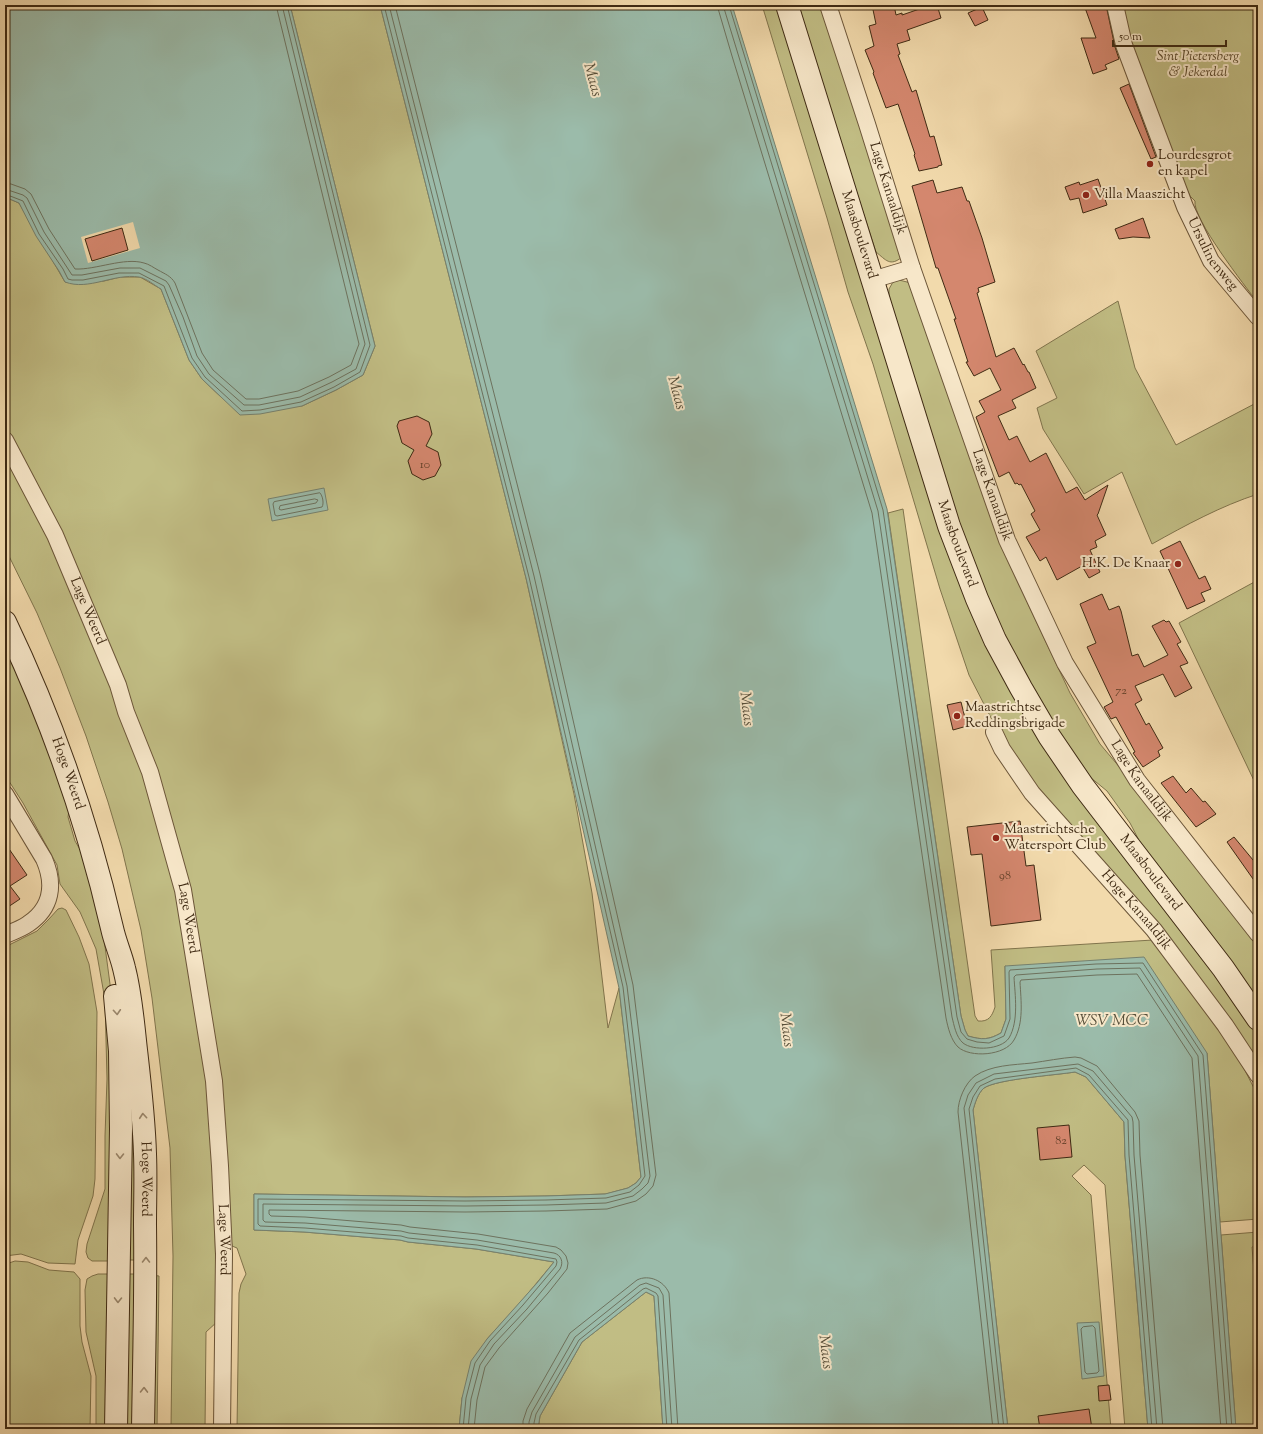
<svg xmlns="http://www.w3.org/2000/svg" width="1263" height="1434" font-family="'Sorts Mill Goudy',serif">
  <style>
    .green { fill: #c1bd84; stroke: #80744c }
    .water { fill: #9bbbaa; stroke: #76816e }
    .pier { fill: #f2daac }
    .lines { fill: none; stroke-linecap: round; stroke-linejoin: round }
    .shore { stroke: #6d725e; stroke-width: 1 }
    .building { fill: #d4876e; stroke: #3f2a13 }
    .street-casing { stroke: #6c5639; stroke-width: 18 }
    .secondary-casing { stroke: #3f2a13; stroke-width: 24 }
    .street { stroke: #f7e7c9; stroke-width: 16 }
    .secondary { stroke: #f7e7c9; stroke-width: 22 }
    .oneway { stroke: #9b886e }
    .poi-dot { fill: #8f2418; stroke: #f7e7c9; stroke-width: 1.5 }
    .labels { text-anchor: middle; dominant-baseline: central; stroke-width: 4; stroke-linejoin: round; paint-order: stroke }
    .number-label { font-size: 12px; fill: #64412a }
    .park-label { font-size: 14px; font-style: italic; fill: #59472a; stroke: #f7e7c9 }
    .poi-label { font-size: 14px; fill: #3f2a13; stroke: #f7e7c9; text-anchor: start }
    .street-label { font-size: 14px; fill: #3f2a13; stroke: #f7e7c9 }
    .water-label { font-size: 15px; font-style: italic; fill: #564e39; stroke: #f7e7c9 }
  </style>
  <rect width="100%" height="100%" fill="#f2daac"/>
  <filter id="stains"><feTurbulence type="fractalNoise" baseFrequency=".005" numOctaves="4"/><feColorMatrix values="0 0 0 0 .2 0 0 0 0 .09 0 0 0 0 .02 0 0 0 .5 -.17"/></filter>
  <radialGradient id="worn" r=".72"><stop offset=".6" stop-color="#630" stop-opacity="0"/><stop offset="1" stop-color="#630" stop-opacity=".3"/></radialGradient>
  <g class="green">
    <polygon points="290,5 380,5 526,578 574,794 592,893 608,1028 619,988 641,1177 636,1183 628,1188 606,1194 546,1196 465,1197 254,1194 254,1230 304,1232 400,1240 408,1242 476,1249 554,1262 520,1303 487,1339 462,1398 459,1429 237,1429 239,1293 241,1284 246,1274 237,1248 232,1246 230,1231 229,1196 215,1230 216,1281 218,1321 206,1332 205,1429 171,1429 173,1256 170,1148 152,998 141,930 122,849 108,802 86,736 60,668 37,613 5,548 5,197 19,203 65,282 104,281 120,277 140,277 161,289 189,360 202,379 221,397 302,406 336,390 363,375 375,346"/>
    <polygon points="762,5 782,5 973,610 1247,1013 1258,1032 1258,1074 1032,784 1005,745 969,675 940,589 873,364 848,292 827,218"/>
    <path d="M796 5H830L902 257C890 267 886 260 876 252Z"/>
    <path d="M1119 5H1258V303C1245 286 1192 218 1195 201L1190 196 1177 169 1137 74Z"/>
    <polygon points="899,280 907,282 913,286 1007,552 1029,606 1070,693 1100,744 1132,782 1258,946 1258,1001 1142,846 1130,823 1107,791 1079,768 1006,641 974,571 931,436 889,297 889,289 893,282"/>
    <path d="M1118 301 1135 368 1176 445 1258 402V494C1221 506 1186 525 1152 544L1122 472 1084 494 1043 429 1037 408 1057 398 1036 351Z"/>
    <path d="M903 509 975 1016 978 1021C989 1022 992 1016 995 1007L991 950 1153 940 1234 1049 1258 1096V1219L1220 1222 1207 1053 1005 966 1006 1019 1001 1033C988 1040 982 1040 968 1036L965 1030 961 1016 888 513Z"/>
    <polygon points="1258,580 1258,789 1179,623"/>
    <polygon points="5,641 70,804 68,817 75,841 88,863 102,924 112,999 114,1261 92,1261 88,1258 86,1252 87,1244 105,1189 105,1136 107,1079 105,1000 96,949 87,928 80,912 60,884 57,865 23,803 5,775"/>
    <polygon points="62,908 66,910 79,937 89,964 97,1012 95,1179 93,1196 78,1240 75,1264 48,1263 21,1254 5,1256 5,947 37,931 49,919 58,909"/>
    <path d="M1075 1072 1086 1077 1124 1122 1125 1156 1148 1429H1125L1105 1185 1084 1165 1072 1176 1091 1195 1111 1429H1008L973 1110C975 1103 978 1093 984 1088 997 1079 1057 1075 1075 1072Z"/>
    <polygon points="129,1081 142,1260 125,1260"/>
    <polygon points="1258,1232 1258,1246 1252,1247 1258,1321 1258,1429 1236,1429 1221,1235"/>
    <polygon points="15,1261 28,1262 49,1270 74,1272 80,1279 80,1326 82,1342 91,1376 90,1429 5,1429 5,1279 6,1264"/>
    <polygon points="98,1274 114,1274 110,1429 96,1429 96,1376 86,1332 85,1290 87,1279 92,1276"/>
    <polygon points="124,1274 142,1274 137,1429 120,1429"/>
    <polygon points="150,1275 159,1276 157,1429 148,1429"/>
    <polygon points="646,1292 654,1296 663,1429 538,1429 540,1416 582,1342"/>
  </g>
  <g class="water">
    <path d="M5 5H290L375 346 363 375 336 390 302 406 260 414 240 415 202 379 189 360 161 289C154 285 146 278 139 277 114 273 89 291 65 282L59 271 36 236 19 203 5 197Z"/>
    <path d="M380 5H732L887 509 961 1016 965 1030 968 1036C982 1040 989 1040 1001 1033L1006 1019 1005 966 1144 957 1207 1053 1236 1429H1148L1125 1156 1124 1122 1086 1077 1075 1072C1057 1075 997 1079 984 1088 978 1093 975 1103 973 1110L1008 1429H663L654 1296 646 1292 582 1342 540 1416 538 1429H459L462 1398 471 1361 487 1339 537 1283 554 1262 476 1249 408 1242 400 1240 304 1232 254 1230V1194L465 1197 546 1196 605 1194 628 1188 636 1183 641 1177 619 988 526 578Z"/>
    <polygon points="324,488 328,510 272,521 268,499"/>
    <polygon points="1099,1322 1104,1376 1082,1379 1077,1323"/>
  </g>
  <polygon class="pier" points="133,222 140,248 88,263 81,237"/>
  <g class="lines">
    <g class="shore">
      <polyline points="384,5 529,577 623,987 645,1176 639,1185 630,1192 606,1198 546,1200 465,1201 258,1199 258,1224 260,1226 305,1228 401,1236 408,1238 477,1245 556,1259 557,1262 556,1266 523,1305 490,1341 475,1363 466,1398 463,1429"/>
      <path d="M389 5 534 576 627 986 650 1176 648 1183 642 1189 633 1196 606 1203 546 1205 465 1206 263 1204V1220L265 1222 305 1223 401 1231 409 1233 477 1240 554 1253C561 1255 564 1262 560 1269L527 1309 494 1344 480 1365 471 1399 468 1429"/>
      <polyline points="395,5 540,574 633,985 656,1175 653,1186 646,1194 636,1201 607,1209 546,1211 465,1212 269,1210 269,1214 271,1216 305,1217 401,1225 410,1227 478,1234 556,1247 561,1250 566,1256 568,1263 567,1269 548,1293 499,1348 485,1367 477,1400 474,1429"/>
      <path d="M717 5 732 56 872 513 946 1018C948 1028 951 1040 958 1047 970 1058 1005 1056 1014 1040 1024 1023 1021 1001 1020 982L1021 980 1097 975 1137 974 1192 1058 1221 1429"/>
      <path d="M723 5 878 511 952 1017C954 1025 956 1037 963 1043 973 1051 1001 1050 1009 1038 1019 1021 1015 995 1014 977L1016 975 1097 969 1140 968 1198 1056 1227 1429"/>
      <polyline points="729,5 883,510 957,1017 961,1032 967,1039 977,1042 989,1043 1004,1036 1010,1019 1009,972 1010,970 1096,964 1143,963 1203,1055 1232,1429"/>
      <path d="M5 183 11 184 25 189 31 194 49 229 75 269C96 270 124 257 144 263 149 264 154 268 158 270 165 274 171 276 175 283L202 353 213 370 246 399H259L298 391 329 377 351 365 359 344 276 5"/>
      <polyline points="5,189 23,195 27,198 44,232 72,275 82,275 120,268 140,268 166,281 169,285 183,317 197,356 209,374 244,405 259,405 300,397 332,382 356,369 365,344 282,5"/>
      <polyline points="5,194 23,201 39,234 63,269 68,279 72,280 83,280 119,273 139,273 164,286 192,358 205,377 242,411 260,410 301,402 334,387 360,372 370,345 287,5"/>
      <path d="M320 493C323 496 324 504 322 507L277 516 275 515 273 504 274 502Z"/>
      <polygon points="315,499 318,500 316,503 281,510 279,509 280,506"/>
      <polygon points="1093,1326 1095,1328 1099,1371 1097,1373 1087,1374 1085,1372 1081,1329 1083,1327"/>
      <path d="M523 1429V1421L527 1409 570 1333 637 1280C649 1274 664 1281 669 1293L678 1429"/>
      <polyline points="529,1429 529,1422 532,1412 575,1337 640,1285 646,1283 659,1288 663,1295 672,1429"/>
      <polyline points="534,1429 534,1423 536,1414 579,1340 643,1289 646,1288 656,1293 658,1296 667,1429"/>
      <path d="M993 1429 958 1112C958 1100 965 1083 975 1076 991 1065 1013 1065 1032 1063 1046 1061 1061 1058 1075 1057L1081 1058 1097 1066 1135 1112 1139 1121 1140 1155 1163 1429"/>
      <polyline points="999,1429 964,1108 968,1095 976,1083 994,1074 1078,1064 1093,1071 1132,1117 1133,1122 1134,1155 1157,1429"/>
      <polyline points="1004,1429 969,1109 973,1097 980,1086 995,1079 1076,1068 1089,1075 1128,1120 1129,1155 1152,1429"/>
    </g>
  </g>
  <g class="building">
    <polygon points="872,5 894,5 896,15 902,13 902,15 931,5 937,5 941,18 907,30 910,40 897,44 900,54 898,55 912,92 916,90 930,137 934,136 942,165 938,166 938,167 919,171 914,155 915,154 898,104 886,108 873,73 874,72 865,50 874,46 869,26 876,24"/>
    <polygon points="1084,5 1106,5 1115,47 1119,59 1105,65 1107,69 1093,74 1081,38 1096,38"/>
    <polygon points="982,7 988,20 975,26 968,13"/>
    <polygon points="1129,84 1156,157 1151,159 1120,88"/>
    <polygon points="1098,179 1107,205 1083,213 1079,198 1070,200 1065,187 1079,182 1080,185"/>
    <polygon points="933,180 937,193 962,187 967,201 969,201 982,238 995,282 978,288 979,292 977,293 996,357 1014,348 1023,365 1024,364 1028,372 1029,372 1036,388 1012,400 1016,408 998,416 1009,440 1017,436 1030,462 1046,453 1066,493 1077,487 1085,500 1108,485 1098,514 1097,515 1106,535 1095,541 1097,547 1090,550 1100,572 1089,578 1082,566 1057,580 1046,557 1040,561 1026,537 1040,530 1031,514 1035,511 1021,484 1019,485 1017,483 1015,484 1009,472 999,477 976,417 985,412 979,401 1001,390 990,368 974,376 966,362 968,362 954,319 956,319 938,268 936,268 912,186"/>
    <polygon points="1143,218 1150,238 1133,237 1119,239 1115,229"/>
    <polygon points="122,228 128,250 92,261 85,239"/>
    <polygon points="417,416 429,422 432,434 426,446 438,452 441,465 435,476 423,480 412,474 408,461 414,450 402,443 397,426 399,421"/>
    <polygon points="1180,541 1199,579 1205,576 1211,589 1201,593 1205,601 1187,609 1160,551"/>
    <polygon points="1102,594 1109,610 1119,606 1121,611 1132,656 1138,654 1144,667 1168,655 1152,626 1164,620 1166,622 1169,621 1181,642 1177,644 1188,663 1180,666 1192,688 1175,697 1163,674 1135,686 1142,700 1135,704 1146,725 1149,723 1163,748 1158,751 1160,756 1143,767 1133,753 1135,752 1116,717 1111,719 1104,707 1113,702 1087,647 1096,643 1080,604"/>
    <polygon points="961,702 967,726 953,730 947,705"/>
    <polygon points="1173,776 1186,793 1191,788 1203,802 1205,801 1216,814 1196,827 1161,783"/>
    <polygon points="1020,821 1026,866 1034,865 1041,920 991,926 982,854 971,855 967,827"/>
    <polygon points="1234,837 1258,866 1258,886 1227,842"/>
    <polygon points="5,843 27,875 10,886 20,899 5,909"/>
    <polygon points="1069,1125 1072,1157 1040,1160 1037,1128"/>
    <polygon points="1109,1385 1111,1400 1099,1401 1098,1386"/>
    <polygon points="1089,1409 1092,1429 1040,1429 1038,1416"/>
  </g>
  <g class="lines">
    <g class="street-casing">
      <g id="street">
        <path id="s1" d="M828 5 867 124 912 268 1007 540 1065 663 1137 780 1258 934"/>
        <path id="s2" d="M1115 5 1124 45 1185 207 1211 261 1258 317"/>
        <polyline points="872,280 912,268"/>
        <path id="s3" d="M5 440 55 535 118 685 126 712 150 772 183 890 214 1081 220 1166 224 1254 222 1429"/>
        <path id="s4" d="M994 732 1002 749 1032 793 1154 930 1225 1025 1258 1075"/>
        <path d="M5 794 44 859C55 884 52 908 28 924 21 929 12 932 5 935"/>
      </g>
    </g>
    <g class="secondary-casing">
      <g id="secondary">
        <path id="s5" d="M787 5 949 526 977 599 995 640 1021 688 1049 736 1083 786 1223 968 1258 1019"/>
        <path id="s6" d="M5 622C53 722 87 820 112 928 115 942 121 955 124 968 131 995 133 1023 136 1050 140 1085 144 1119 145 1154 146 1178 145 1201 145 1225 146 1293 144 1361 143 1429"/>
        <polyline points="115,996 120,1051 121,1129 116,1429"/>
      </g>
    </g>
    <use href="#street" class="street"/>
    <use href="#secondary" class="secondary"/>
  </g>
  <defs><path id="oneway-chevron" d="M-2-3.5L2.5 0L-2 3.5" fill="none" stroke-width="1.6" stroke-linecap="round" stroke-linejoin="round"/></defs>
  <g class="oneway">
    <use href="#oneway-chevron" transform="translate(117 1012) rotate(86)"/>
    <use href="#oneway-chevron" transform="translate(143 1116) rotate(-95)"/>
    <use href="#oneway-chevron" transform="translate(120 1156) rotate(91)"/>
    <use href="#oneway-chevron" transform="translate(146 1260) rotate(-90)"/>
    <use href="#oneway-chevron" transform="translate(118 1300) rotate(91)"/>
    <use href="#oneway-chevron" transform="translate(144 1390) rotate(-89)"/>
  </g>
  <g class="poi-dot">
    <circle cx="1150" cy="164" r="4"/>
    <circle cx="1086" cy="195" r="4"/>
    <circle cx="1178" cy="564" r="4"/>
    <circle cx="957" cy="716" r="4"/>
    <circle cx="996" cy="838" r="4"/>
  </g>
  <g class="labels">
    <g class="number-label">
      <text x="425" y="465">10</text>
      <text x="1121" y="691">72</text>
      <text x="1005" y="876">98</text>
      <text x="1061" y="1141">82</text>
    </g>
    <g class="park-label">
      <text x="1198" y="57">Sint Pietersberg<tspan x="1198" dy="16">&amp; Jekerdal</tspan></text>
    </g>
    <g class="poi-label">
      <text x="1158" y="156">Lourdesgrot<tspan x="1158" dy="16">en kapel</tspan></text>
      <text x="1094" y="195">Villa Maaszicht</text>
      <text x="1170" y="564" text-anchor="end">H.K. De Knaar</text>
      <text x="965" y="708">Maastrichtse<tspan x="965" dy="16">Reddingsbrigade</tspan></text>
      <text x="1004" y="830">Maastrichtsche<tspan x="1004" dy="16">Watersport Club</tspan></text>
    </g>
    <g class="street-label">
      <text stroke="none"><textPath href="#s1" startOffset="193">Lage Kanaaldijk</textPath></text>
      <text stroke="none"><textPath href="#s5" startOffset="241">Maasboulevard</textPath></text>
      <text stroke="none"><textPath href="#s2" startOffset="269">Ursulinenweg</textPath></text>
      <text stroke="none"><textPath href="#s1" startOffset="517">Lage Kanaaldijk</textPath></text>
      <text stroke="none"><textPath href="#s5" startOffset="565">Maasboulevard</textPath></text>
      <text stroke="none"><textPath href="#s3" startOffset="190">Lage Weerd</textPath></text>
      <text stroke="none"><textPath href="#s6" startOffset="164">Hoge Weerd</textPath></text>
      <text stroke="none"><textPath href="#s1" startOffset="841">Lage Kanaaldijk</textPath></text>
      <text stroke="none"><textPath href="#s5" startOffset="949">Maasboulevard</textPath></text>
      <text stroke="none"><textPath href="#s4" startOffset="229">Hoge Kanaaldijk</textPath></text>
      <text stroke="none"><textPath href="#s3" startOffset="514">Lage Weerd</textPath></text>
      <text stroke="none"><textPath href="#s6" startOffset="579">Hoge Weerd</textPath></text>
      <text stroke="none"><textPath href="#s3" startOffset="838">Lage Weerd</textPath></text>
    </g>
    <g class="water-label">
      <text transform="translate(592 80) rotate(75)">Maas</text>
      <text transform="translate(676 393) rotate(75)">Maas</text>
      <text transform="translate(746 709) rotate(83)">Maas</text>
      <text x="1112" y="1021">WSV MCC</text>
      <text transform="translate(786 1030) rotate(83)">Maas</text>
      <text transform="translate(825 1352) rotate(83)">Maas</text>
    </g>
  </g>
  <rect width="1263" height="1434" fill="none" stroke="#f2daac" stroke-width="20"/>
  <rect x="6" y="6" width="1251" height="1422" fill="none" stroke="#3f2a13" stroke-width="2"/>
  <rect x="10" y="10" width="1243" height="1414" fill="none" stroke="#3f2a13"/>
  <path d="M1113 40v6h113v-6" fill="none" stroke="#3f2a13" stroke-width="2"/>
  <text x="1119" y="40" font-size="12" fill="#3f2a13" stroke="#f7e7c9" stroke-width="3" paint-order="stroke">50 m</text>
  <rect width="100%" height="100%" filter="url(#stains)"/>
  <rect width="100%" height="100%" fill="url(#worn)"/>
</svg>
